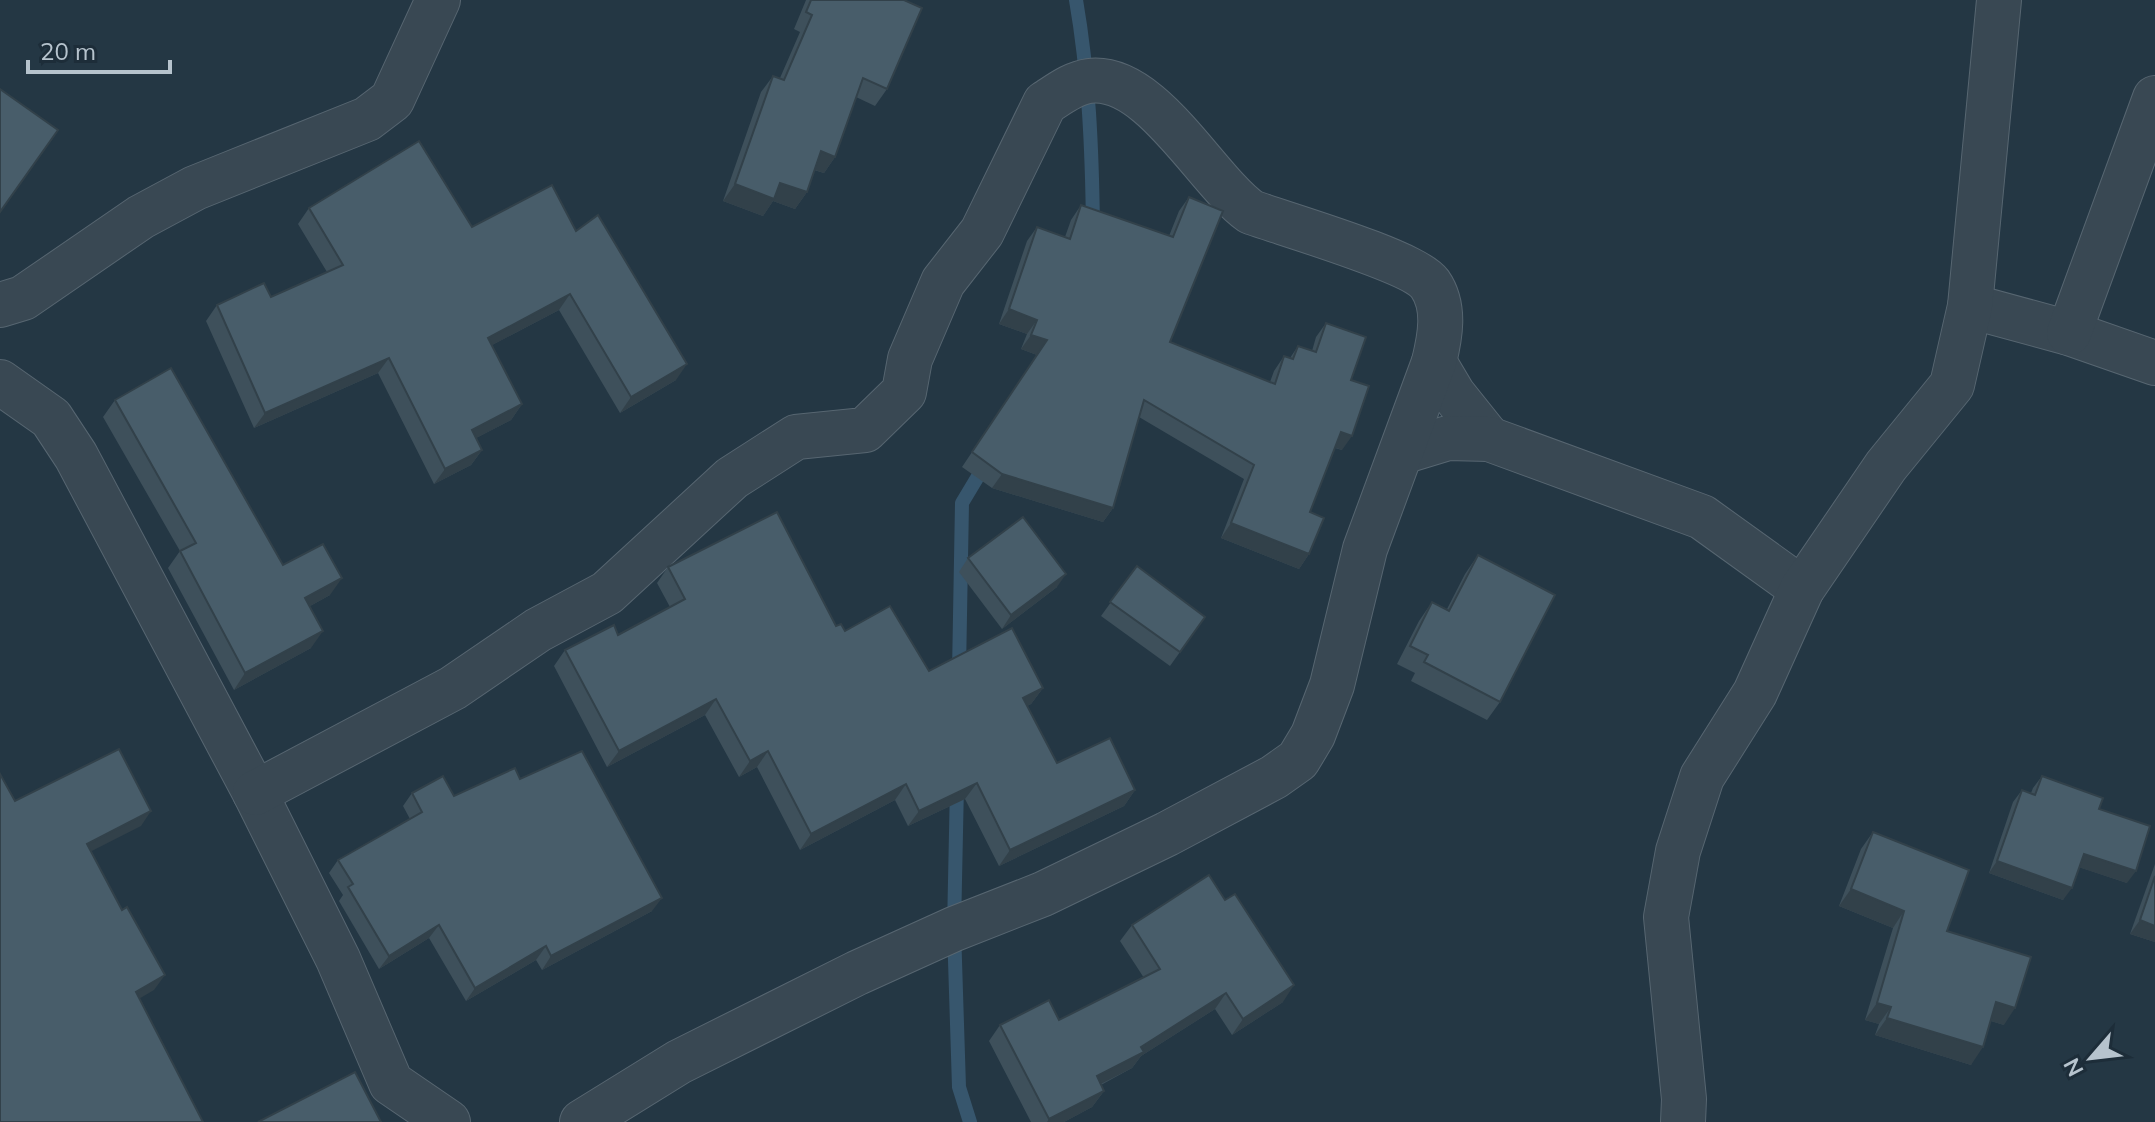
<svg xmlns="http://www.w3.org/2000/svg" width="2155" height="1122" font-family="Mulish,sans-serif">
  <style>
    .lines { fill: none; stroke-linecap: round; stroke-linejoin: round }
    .stream { stroke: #37566d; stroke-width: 14 }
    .minor-casing { stroke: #576671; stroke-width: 46 }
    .minor { stroke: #394853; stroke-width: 44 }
    .wall { fill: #3e505b }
    .shaded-wall { fill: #32414a }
    .building { fill: #485d6a; stroke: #32414a; stroke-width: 2 }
  </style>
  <rect width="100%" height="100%" fill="#243744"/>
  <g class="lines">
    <g class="stream">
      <path d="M1076 0C1089 75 1092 150 1093 227"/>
      <polyline points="959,672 962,503 986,463"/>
      <polyline points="957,784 954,929 959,1087 970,1122"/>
    </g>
    <g class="minor-casing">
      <g id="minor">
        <polyline points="0,305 23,298 141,217 195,188 367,119 392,100 438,0"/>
        <polyline points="1970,306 2069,333 2155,363"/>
        <polyline points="2069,333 2155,98"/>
        <polyline points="1434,362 1453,394 1489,439"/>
        <polyline points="0,382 51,418 76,456 255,793 338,959 391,1083 448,1122"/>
        <polyline points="1402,452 1448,438 1489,439 1702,517 1802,589"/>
        <path d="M255 793 453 688 538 630 607 593 732 478 796 437 865 430 904 392 910 359 943 282 982 232 1045 103C1058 95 1073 83 1089 81 1151 73 1206 180 1251 212 1284 224 1413 261 1430 284 1446 307 1440 337 1434 362L1365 549 1332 685 1313 735 1298 760 1274 777 1167 834 1043 894 954 929 857 973 679 1062 582 1122"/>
        <polyline points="1683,1122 1684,1099 1666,917 1678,851 1702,777 1755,693 1802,589 1886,466 1952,385 1970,306 1999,0"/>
      </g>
    </g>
    <use href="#minor" class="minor"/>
  </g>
  <g class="wall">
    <polygon points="806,0 904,0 887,89 875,106 856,97 835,157 824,173 814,170 807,192 795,209 773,201 763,216 723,201 761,92 773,76 780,78 800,32 794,29"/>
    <polygon points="1189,197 1170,342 1270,382 1274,371 1284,356 1290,358 1298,346 1312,351 1316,337 1326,323 1351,380 1342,450 1335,448 1310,512 1309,554 1299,569 1221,538 1244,479 1139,417 1113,508 1103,522 992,488 962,467 1037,355 1021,349 1027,334 999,324 1027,241 1037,227 1065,237 1071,220 1081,205 1169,236 1179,211"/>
    <polygon points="309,208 472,227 576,231 676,380 620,413 559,310 492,345 522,404 511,420 476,438 482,450 471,465 434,484 378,373 254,428 206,321 217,305 271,297 327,272 298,224"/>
    <polygon points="115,400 283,565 330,595 310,606 311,648 234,690 168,568 180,551 103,417"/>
    <polygon points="1478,555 1500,702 1487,720 1411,681 1415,673 1397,664 1419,621 1432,602 1447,609 1465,574"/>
    <polygon points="968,558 1057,587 1002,629 959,572"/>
    <polygon points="1137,566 1205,617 1170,666 1101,616"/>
    <polygon points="668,567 836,626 845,631 929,671 1043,688 1031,704 1027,706 1057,763 1135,790 1124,806 999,866 965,799 908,826 895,800 800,850 757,767 739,777 705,715 607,767 554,666 565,650 618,635 670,607 657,583"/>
    <polygon points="2042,776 2099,809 2127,883 2079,867 2063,900 1989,873 2013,802 2022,790 2031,793 2033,788"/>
    <polygon points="520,779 652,911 542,970 536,960 466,1001 429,938 379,969 339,901 343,895 329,873 338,860 410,819 403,806 412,793 454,796"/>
    <polygon points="1873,832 1947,931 2004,1025 1991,1021 1971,1065 1875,1035 1879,1024 1865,1020 1893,928 1839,906 1861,849"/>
    <polygon points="2155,864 2155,942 2130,934"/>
    <polygon points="1132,925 1283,1002 1232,1035 1215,1009 1141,1056 1132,1068 1101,1085 1104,1091 1092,1107 1064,1122 1031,1122 989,1041 1000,1025 1059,1020 1144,978 1120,941"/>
  </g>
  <g class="shaded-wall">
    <polygon points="821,151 835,157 824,173 809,168"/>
    <polygon points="780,183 807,192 795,209 773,201 763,216 723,201 735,184"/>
    <polygon points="570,294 559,310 477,353 488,338"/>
    <polygon points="1009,309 1037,320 1027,334 999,324"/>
    <polygon points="1031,335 1047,340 1037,355 1021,349"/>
    <polygon points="389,358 378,373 254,428 265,413"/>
    <polygon points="687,364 676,380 620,413 631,397"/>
    <polygon points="522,404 511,420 461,446 472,430"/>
    <polygon points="1341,432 1352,436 1342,450 1331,446"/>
    <polygon points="482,450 471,465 434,484 445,469"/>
    <polygon points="1002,474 1113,508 1103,522 992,488"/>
    <polygon points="1231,523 1309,554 1299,569 1221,538"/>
    <polygon points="1066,574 1057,587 1002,629 1011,615"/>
    <polygon points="342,578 330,595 294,615 305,598"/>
    <polygon points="323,631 311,648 234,690 245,673"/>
    <polygon points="1043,688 1031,704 1012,714 1023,698"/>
    <polygon points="716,699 705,715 607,767 619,751"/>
    <polygon points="768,751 757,767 739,777 750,761"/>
    <polygon points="977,783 965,799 908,826 919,811"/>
    <polygon points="906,784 895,800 800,850 811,834"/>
    <polygon points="1135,790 1124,806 999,866 1010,850"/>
    <polygon points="151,811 141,826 76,859 87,844"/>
    <polygon points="2084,854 2136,871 2127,883 2075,866"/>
    <polygon points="1997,861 2072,888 2063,900 1989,873"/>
    <polygon points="1851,889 1904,911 1893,928 1839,906"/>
    <polygon points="662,898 652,911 542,970 551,956"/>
    <polygon points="2140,920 2155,926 2155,942 2130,934"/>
    <polygon points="439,925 429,938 379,969 389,956"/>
    <polygon points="546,946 536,960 466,1001 475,988"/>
    <polygon points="165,975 154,990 125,1007 136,992"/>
    <polygon points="1294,985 1283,1002 1232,1035 1243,1019"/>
    <polygon points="1226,993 1215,1009 1141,1056 1132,1068 1085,1092 1097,1076"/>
    <polygon points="1996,1002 2015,1008 2004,1025 1984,1019"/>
    <polygon points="1877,1003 1891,1007 1879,1024 1865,1020"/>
    <polygon points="1887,1018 1983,1047 1971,1065 1875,1035"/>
    <polygon points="1104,1091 1092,1107 1064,1122 1047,1122 1049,1119"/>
  </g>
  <g class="building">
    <polygon points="811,0 904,0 922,8 887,89 863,78 835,157 821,151 807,192 780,183 774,199 735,184 773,76 784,80 812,15 806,12"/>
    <polygon points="0,89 58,130 0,212"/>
    <polygon points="419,141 472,227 552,185 576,231 598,215 687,364 631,397 570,294 488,338 522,404 472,430 482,450 445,469 389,358 265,413 217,305 264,283 271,297 343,265 309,208"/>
    <polygon points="1189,197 1223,211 1170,342 1275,384 1284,356 1293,359 1298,346 1316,352 1326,323 1366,337 1351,380 1369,386 1352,436 1341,432 1310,512 1324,518 1309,554 1231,523 1254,465 1144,400 1113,508 1002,474 972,452 1047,340 1031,335 1037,320 1009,309 1037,227 1070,239 1081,205 1173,237"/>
    <polygon points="171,368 283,565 323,544 342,578 305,598 323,631 245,673 180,551 196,543 115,400"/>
    <polygon points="777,512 836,626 841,624 845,631 890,606 929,671 1012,628 1043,688 1023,698 1057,763 1110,738 1135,790 1010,850 977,783 919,811 906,784 811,834 768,751 750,761 716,699 619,751 565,650 614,625 618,635 685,599 668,567"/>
    <polygon points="1023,517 1066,574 1011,615 968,558"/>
    <polygon points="1478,555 1555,595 1500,702 1424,662 1428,655 1410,646 1432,602 1449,611"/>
    <polygon points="1137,566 1205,617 1180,652 1110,602"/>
    <polygon points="119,749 151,811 87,844 122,910 127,907 165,975 136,992 203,1122 0,1122 0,774 15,801"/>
    <polygon points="582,751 662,898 551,956 546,946 475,988 439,925 389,956 348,887 353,884 338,860 422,812 412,793 443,776 454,796 515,768 520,779"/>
    <polygon points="2042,776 2103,798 2099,809 2150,826 2136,871 2084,854 2072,888 1997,861 2022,790 2035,795"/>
    <polygon points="1873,832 1969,870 1947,931 2031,957 2015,1008 1996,1002 1983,1047 1887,1018 1891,1007 1877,1003 1904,911 1851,889"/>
    <polygon points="1209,875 1225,900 1235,894 1294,985 1243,1019 1226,993 1141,1047 1144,1052 1097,1076 1104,1091 1049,1119 1000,1025 1049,1000 1059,1020 1160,969 1132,925"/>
    <polygon points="2155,876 2155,926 2140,920"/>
    <polygon points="355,1072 381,1122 258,1122"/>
  </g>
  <g transform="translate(2091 1058) rotate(242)" stroke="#1d2d39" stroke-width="6" paint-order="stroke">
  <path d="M0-6L14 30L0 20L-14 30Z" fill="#b6c3cd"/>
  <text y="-12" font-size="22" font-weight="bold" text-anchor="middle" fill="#b6c3cd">N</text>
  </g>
  <path d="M28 60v12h142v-12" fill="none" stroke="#b6c3cd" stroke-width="4"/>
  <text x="40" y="60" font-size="24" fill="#b6c3cd" stroke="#1d2d39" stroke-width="6" paint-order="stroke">20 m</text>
</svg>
